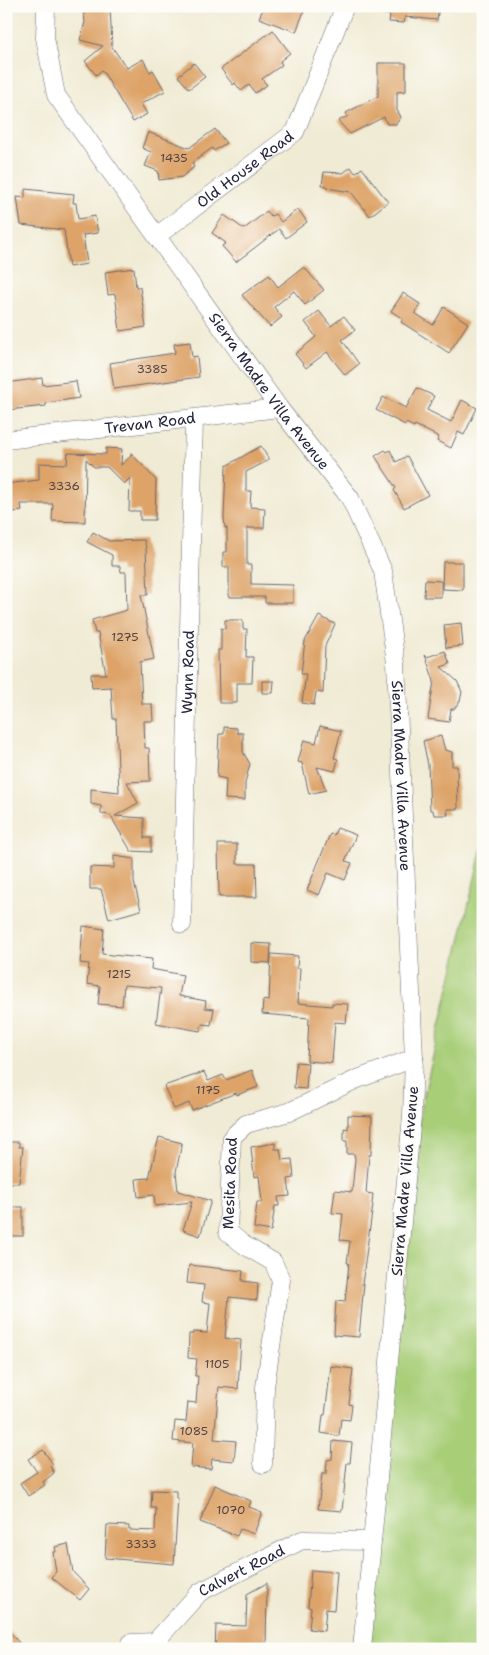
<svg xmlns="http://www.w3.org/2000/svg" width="489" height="1655" font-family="'Shantell Sans',sans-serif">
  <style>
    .green { fill: #a8ce78; stroke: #65785a }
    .building { fill: #dda367 }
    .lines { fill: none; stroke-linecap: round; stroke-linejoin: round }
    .minor-casing { stroke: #6a6871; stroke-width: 19 }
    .minor { stroke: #fff; stroke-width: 18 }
    .labels { text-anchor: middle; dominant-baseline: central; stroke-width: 4.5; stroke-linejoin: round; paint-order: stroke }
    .number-label { font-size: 12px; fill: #514246 }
    .street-label { font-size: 15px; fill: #22223b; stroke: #fdfcf7 }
  </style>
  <rect width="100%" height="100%" fill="#fdfcf7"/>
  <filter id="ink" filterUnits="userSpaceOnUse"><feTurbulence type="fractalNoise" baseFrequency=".02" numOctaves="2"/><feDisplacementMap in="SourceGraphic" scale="10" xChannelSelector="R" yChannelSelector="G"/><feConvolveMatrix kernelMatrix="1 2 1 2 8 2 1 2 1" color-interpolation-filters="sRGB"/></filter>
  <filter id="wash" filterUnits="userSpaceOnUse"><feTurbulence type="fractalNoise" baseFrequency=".0096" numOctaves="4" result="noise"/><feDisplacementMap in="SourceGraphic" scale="20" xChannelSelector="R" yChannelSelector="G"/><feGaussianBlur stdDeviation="1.12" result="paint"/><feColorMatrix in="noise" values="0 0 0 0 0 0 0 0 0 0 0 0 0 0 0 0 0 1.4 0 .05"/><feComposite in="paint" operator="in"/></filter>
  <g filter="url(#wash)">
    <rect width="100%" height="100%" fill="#f0ebd4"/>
    <polygon class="green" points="483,843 483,1649 366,1649 421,1107"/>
    <g id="blocks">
      <g class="building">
        <polygon points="83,6 110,6 112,47 127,68 143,59 150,72 153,70 165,91 141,104 147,114 133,122 102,70 96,75 85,61 103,46 80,40 85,22"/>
        <polygon points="264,6 306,6 296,32 259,18"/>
        <polygon points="383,6 439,6 437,20 405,17 404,23 389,22 390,15 383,14"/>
        <polygon points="273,30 290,53 280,61 282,65 262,79 267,85 255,93 249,85 241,91 235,83 233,85 221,69"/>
        <polygon points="194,63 205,77 189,89 178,76"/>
        <polygon points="378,63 406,63 406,91 397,92 397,110 401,117 396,124 387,124 384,117 350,134 338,121 348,116 346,113 378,96"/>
        <polygon points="215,129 226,143 214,151 212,148 192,163 194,167 182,177 159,180 158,171 145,166 151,152 142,148 148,132 189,148"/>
        <polygon points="351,167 355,173 362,168 388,202 370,216 351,192 327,188 327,186 322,185 324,172 343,173"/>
        <polygon points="25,189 74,194 73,203 76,203 78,219 95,216 98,233 83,235 87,264 69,267 64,230 21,225 17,197 25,198"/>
        <polygon points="298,209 307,222 286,238 279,229 236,262 222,246 226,243 212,233 224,215 244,229 267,211 271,216 275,214 281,222"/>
        <polygon points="304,267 324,290 305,305 294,291 274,307 282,317 270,327 242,295 269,275 278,287"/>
        <polygon points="134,268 136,287 140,287 146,327 120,331 115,294 108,295 105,272"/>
        <polygon points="403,293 420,304 415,313 433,325 444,307 468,323 449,353 401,322 403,319 391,311"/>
        <polygon points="319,311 331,326 344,316 355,330 342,340 359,364 345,375 327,352 306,368 295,354 316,337 305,322"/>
        <polygon points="190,342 192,357 197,356 199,377 114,389 110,363 175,353 174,344"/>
        <polygon points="42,378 43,385 76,381 79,398 46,403 46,406 8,410 6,383"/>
        <polygon points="417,388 434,396 427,410 451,422 462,400 477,408 464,435 458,432 451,448 437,441 439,437 415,425 414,427 406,423 405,425 376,410 383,397 406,408"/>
        <polygon points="261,446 269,460 246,472 246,491 251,491 250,507 265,508 264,528 247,528 247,565 251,565 251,584 293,585 293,603 265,603 265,597 229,597 229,567 223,567 223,552 227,552 227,528 225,528 224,517 226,466"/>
        <polygon points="106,448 122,449 121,465 131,456 131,453 156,480 155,520 140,520 140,511 129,511 130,478 124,484 107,467 94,467 86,459 85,522 52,521 53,504 21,504 22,511 6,513 6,484 39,480 39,463 67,464 68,453 106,454"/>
        <polygon points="385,450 387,452 390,450 396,462 407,456 428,495 404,508 394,490 396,488 375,456"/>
        <polygon points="93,532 109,541 144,540 146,548 148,595 141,595 154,659 140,662 142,704 152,704 153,721 144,721 145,748 149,748 150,781 127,782 138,803 115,816 144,818 144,838 151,838 151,852 131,851 110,815 101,814 101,806 91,804 91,789 119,792 116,719 113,719 111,687 92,688 91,674 106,674 98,633 95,633 92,620 127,610 126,572 121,572 120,566 112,566 112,555 87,542"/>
        <polygon points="443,562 463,562 463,590 442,589"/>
        <polygon points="425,580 441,581 441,597 424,597"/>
        <polygon points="319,616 335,624 325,646 323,693 316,692 314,705 302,703 306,674 301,674 305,641"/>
        <polygon points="225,620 243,620 243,629 247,629 246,657 253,657 252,683 237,683 237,703 219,703 218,650 221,650 221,628 225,629"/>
        <polygon points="461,623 463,646 446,648 444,625"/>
        <polygon points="445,651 450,664 441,667 457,681 462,692 460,701 454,709 451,709 449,722 428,719 434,681 425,655 427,657"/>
        <polygon points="262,681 274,681 273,693 262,693"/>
        <polygon points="320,726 341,731 334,758 338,759 335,771 317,767 326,790 309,794 302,763 298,762 304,740 316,743"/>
        <polygon points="224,727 237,728 237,733 243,733 243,752 250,764 245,783 245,800 225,799 226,779 217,777 219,734 224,734"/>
        <polygon points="441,736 445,750 452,752 452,766 457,766 458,809 447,809 448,815 434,815 433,810 430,810 428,765 423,741"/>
        <polygon points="337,828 356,835 345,861 352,863 345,880 328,873 319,895 307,890 330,834 334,835"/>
        <polygon points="218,844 237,844 237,864 256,864 257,897 219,897"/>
        <polygon points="114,856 134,859 134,882 141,910 109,919 101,889 90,889 90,867 114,868"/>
        <polygon points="83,926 104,929 102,954 152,959 151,969 183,975 179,996 206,1001 205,1008 214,1009 211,1025 202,1024 200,1031 156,1023 161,988 124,985 122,1006 98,1004 100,986 87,984 89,964 80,963"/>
        <polygon points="251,943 271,944 270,963 251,962"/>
        <polygon points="271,954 298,956 297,968 300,968 298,1003 332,1006 332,1003 348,1004 346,1023 335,1022 332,1063 307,1061 309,1018 262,1014 263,1000 269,1001"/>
        <polygon points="296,1062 308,1063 306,1089 294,1088"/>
        <polygon points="252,1070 258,1087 237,1095 236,1093 192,1110 189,1103 174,1109 164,1086 204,1072 208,1081 223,1075 226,1080"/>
        <polygon points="348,1115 372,1116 371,1155 369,1155 366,1193 373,1194 372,1204 373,1205 362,1284 364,1284 359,1337 334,1335 336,1301 345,1302 349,1263 347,1263 350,1241 340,1240 343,1214 332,1213 335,1190 352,1192 355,1159 354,1154 347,1154 347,1141 344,1141 344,1128 348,1129"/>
        <polygon points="159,1137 182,1143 176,1172 178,1191 211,1201 200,1236 183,1230 192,1202 155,1206 154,1195 138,1197 136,1179 149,1178"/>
        <polygon points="6,1142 19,1142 19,1147 23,1147 19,1183 6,1183"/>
        <polygon points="275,1143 275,1149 280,1149 282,1160 292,1159 294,1178 288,1179 290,1196 278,1197 279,1206 275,1206 271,1231 254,1228 257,1202 262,1202 259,1176 254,1177 251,1147"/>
        <rect x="6" y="1207" width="17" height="29"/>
        <polygon points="189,1265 243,1271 242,1281 258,1283 257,1300 229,1297 225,1338 241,1340 238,1389 219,1387 214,1439 236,1441 234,1461 212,1459 211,1469 191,1467 193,1443 173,1441 175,1421 186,1422 188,1402 196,1403 198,1376 195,1376 197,1359 188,1358 189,1334 193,1334 193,1332 207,1333 210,1303 202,1302 204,1285 187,1283"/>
        <polygon points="331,1366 353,1369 349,1404 352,1405 350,1420 341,1419 339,1436 321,1433 323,1415 325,1415"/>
        <polygon points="333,1441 352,1443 350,1463 347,1463 342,1511 318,1509 322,1474 326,1474 327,1460 332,1459"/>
        <polygon points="43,1450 53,1464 50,1466 54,1473 43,1482 45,1485 28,1496 20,1483 37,1472 28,1459"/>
        <polygon points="215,1485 251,1501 249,1507 262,1512 254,1534 240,1529 237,1536 200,1522"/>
        <polygon points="152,1490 176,1491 176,1498 178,1498 174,1564 105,1558 107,1525 129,1526 129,1530 155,1531 156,1508 151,1508"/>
        <polygon points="68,1544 73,1572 89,1589 80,1600 51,1577 56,1572 53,1552 56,1552 55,1547"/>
        <polygon points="311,1570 337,1572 334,1610 326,1609 324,1631 309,1629 311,1608 308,1607"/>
        <polygon points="267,1583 266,1649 215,1649 216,1625 246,1626 247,1594"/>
        <polygon points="6,1627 24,1649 6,1649"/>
      </g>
    </g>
  </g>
  <g filter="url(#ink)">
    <use href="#blocks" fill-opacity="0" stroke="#6a6871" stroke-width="1"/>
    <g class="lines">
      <g class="minor-casing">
        <g id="minor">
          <path id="s1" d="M46 6 45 38 56 95 279 408 350 498 383 571 396 663 414 1058 412 1116 362 1649"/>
          <path id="s2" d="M158 235 295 132 345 6"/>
          <path id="s3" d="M6 440 279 408"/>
          <path id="s4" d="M182 924 194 419"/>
          <path id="s5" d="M263 1464 265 1387 281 1280 273 1262 244 1245 228 1232 232 1137 246 1124 289 1112 355 1080 414 1058"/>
          <path id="s6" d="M131 1643 155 1642 200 1592 302 1540 372 1541"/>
        </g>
      </g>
      <use href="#minor" class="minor"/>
    </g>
  </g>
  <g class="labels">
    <g class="number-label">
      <text x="174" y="158">1435</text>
      <text x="152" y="369">3385</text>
      <text x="64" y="486">3336</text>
      <text x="125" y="637">1275</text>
      <text x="119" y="974">1215</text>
      <text x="208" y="1090">1175</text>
      <text x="217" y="1364">1105</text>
      <text x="194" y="1431">1085</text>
      <text x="231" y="1510">1070</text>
      <text x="141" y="1544">3333</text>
    </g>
    <g class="street-label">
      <text stroke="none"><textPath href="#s2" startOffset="109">Old House Road</textPath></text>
      <text stroke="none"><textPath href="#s1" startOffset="455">Sierra Madre Villa Avenue</textPath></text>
      <text stroke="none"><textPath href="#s3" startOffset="145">Trevan Road</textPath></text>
      <text stroke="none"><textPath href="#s4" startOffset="252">Wynn Road</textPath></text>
      <text stroke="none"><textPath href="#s1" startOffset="875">Sierra Madre Villa Avenue</textPath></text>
      <text transform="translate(405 1181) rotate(-85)">Sierra Madre Villa Avenue</text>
      <text stroke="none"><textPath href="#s5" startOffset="308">Mesita Road</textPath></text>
      <text stroke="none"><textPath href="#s6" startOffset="138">Calvert Road</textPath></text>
    </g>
  </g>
  <rect width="489" height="1655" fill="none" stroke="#fdfcf7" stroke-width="25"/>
</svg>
